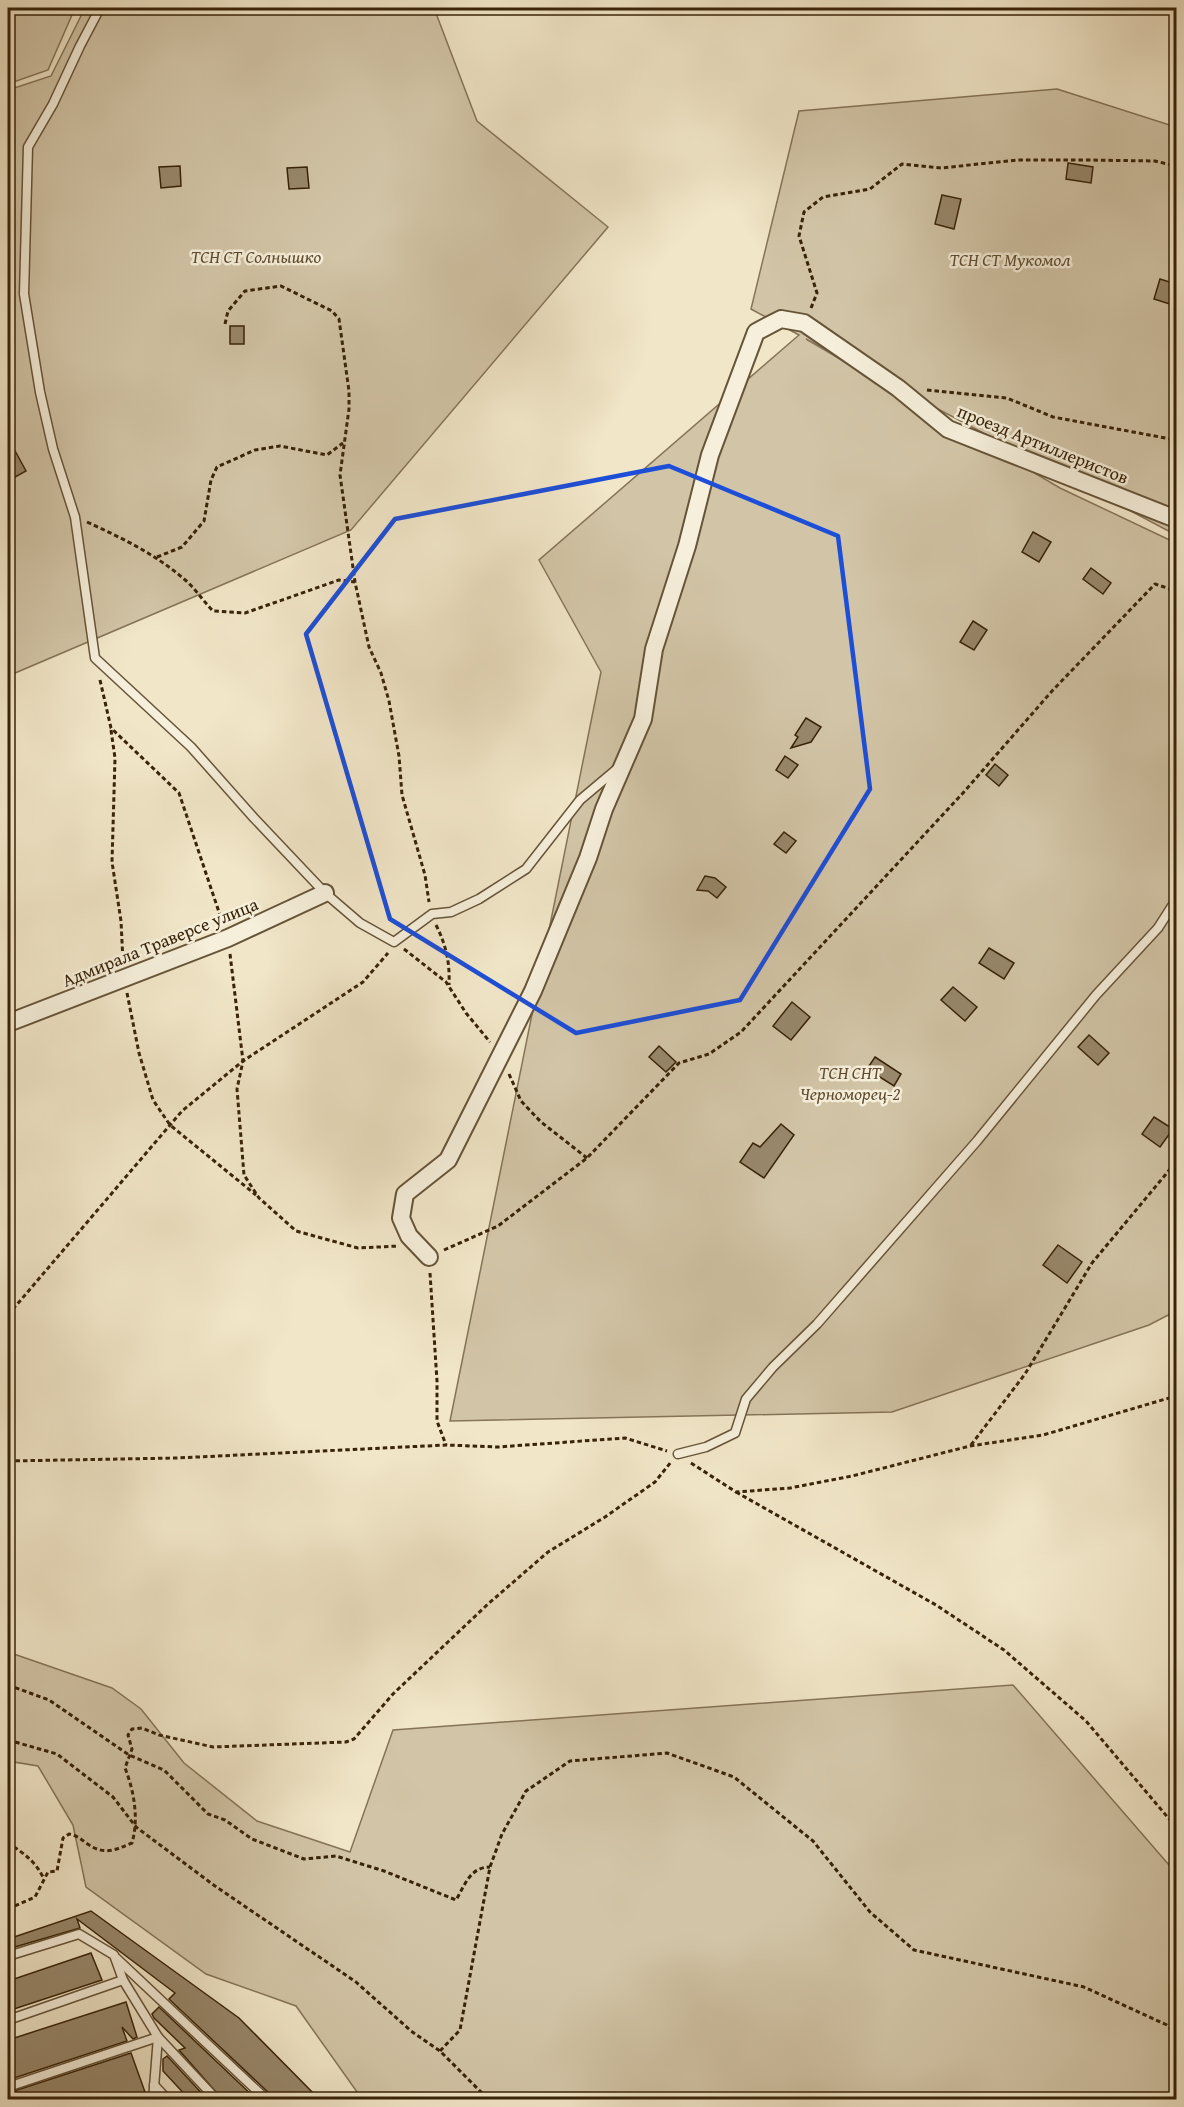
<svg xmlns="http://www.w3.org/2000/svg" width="1184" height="2107" font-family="'Gentium Book Plus',serif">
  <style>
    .green { fill: #d2c5a7; stroke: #857458; stroke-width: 1.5 }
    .building { fill: #98886c; stroke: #382308; stroke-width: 1.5 }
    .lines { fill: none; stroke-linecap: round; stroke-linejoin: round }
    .lane-casing { stroke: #665438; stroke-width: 11 }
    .street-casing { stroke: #665438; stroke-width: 20 }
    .path { stroke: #382308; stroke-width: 3; stroke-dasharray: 4.5 3; stroke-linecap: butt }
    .lane { stroke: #f6efdb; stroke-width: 8 }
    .street { stroke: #f6efdb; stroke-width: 16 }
    .marked { fill: none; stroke: #1d4ed8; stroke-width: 4.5; stroke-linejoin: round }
    .labels { text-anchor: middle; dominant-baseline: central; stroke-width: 5; stroke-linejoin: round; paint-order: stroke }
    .park-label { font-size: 18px; font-style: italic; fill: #5e4c30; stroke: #f6efdb }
    .street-label { font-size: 18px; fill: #382308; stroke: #f6efdb }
  </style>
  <rect width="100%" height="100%" fill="#f1e6c8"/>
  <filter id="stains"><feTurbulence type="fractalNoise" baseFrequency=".00333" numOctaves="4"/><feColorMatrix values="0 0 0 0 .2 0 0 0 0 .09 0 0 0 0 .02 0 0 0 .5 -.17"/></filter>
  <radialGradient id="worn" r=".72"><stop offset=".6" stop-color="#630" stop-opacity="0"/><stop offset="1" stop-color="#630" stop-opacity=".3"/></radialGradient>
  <g class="green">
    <polygon points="8,8 75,8 48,70 8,84"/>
    <polygon points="85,8 434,8 477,121 608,227 351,530 8,676 8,90 51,76"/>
    <polygon points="1057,89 1176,127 1176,535 806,339 1060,488 1176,543 1176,1311 1149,1325 892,1412 450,1421 601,672 539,560 799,335 751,309 799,111"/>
    <polygon points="8,1652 112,1688 141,1709 184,1763 257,1821 350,1852 393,1730 1013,1685 1176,1873 1176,2099 362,2099 296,2006 206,1974 86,1887 73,1825 38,1766 8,1761"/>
  </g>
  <g class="building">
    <polygon points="1068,163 1093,167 1091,183 1066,179"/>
    <polygon points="180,166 181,186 161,188 159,167"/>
    <polygon points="307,167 309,188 289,189 287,168"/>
    <polygon points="942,195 961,199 954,229 935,224"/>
    <polygon points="1160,279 1176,284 1176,306 1154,299"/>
    <rect x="230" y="326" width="14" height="18"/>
    <polygon points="8,438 26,471 8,481"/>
    <polygon points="1033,532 1051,542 1039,562 1022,552"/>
    <polygon points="1091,568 1111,583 1103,594 1083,579"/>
    <polygon points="973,621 987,630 974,650 960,642"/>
    <polygon points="806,718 821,727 811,742 791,748 798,737 795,735"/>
    <polygon points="785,756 798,765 788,778 776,770"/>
    <polygon points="995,764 1008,775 999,786 986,775"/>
    <polygon points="784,832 796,841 786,853 774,844"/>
    <polygon points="705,876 715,878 726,887 717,898 708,891 697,890"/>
    <polygon points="989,948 1014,963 1004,979 979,963"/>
    <polygon points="953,987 977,1007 965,1021 941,1000"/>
    <polygon points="792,1002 810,1017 791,1040 773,1026"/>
    <polygon points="1089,1035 1109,1053 1098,1065 1078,1047"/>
    <polygon points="659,1046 676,1062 666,1072 649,1057"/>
    <polygon points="875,1057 901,1074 894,1086 867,1069"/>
    <polygon points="1154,1117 1173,1129 1160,1147 1142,1134"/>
    <polygon points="781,1124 794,1135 764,1178 740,1162 753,1143 760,1147"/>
    <polygon points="1058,1245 1082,1262 1067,1283 1043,1265"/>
    <polygon points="91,1911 239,2018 320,2100 273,2100 271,2095 169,1999 175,1993 77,1919 80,1928 8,1949 8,1939"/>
    <polygon points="91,1953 102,1980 8,2011 8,1981"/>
    <polygon points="126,2002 137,2037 133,2039 122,2027 127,2041 8,2080 8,2040"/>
    <polygon points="159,2007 257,2100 223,2100 179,2050 185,2048 154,2018 152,2014"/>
    <polygon points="131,2053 145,2092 120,2100 8,2100 8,2093"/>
    <polygon points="167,2056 208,2100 190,2100 163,2071 163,2059"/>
  </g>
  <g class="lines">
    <g class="lane-casing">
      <g id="lane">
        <polyline points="100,8 80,46 53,104 28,147 24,294 40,392 53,449 75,517 95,658 191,747 254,818 325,893 360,923 394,942 432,914 451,912 479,899 526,869 580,800 618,768"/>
        <polyline points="678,1454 706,1447 735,1433 746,1399 773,1367 817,1324 977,1141 1096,995 1158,928 1176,900"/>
        <polyline points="8,1956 79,1934 114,1955 123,1980 158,2037 153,2100"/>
        <polyline points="116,1958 267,2100"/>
        <polyline points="8,2020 123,1980"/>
        <polyline points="154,2085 168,2100"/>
        <polyline points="8,2087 158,2037 217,2100"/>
      </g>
    </g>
    <g class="street-casing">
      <g id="street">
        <polyline points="8,1023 228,938 325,893"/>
        <polyline points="429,1257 409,1236 401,1218 405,1194 448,1160 533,991 588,858 604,809 643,719 654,649 687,546 710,455 756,332 781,319 804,323 898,388 948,429 1176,519"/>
      </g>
    </g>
    <g class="path">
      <polyline points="811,308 817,293 799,236 804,212 823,197 870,189 902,164 941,168 1017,160 1087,160 1155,161 1176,166"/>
      <polyline points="225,324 228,311 245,291 281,286 332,311 339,319 349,391 349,409 340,475 355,582 369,647 381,673 389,701 399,756 402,795 425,875 429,902"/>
      <polyline points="927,390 1007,398 1053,417 1176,440"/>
      <path d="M87 522C122 538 155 554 184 579 195 588 203 601 213 611L245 613 339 580 355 582"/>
      <polyline points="157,557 182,547 204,521 211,480 217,467 255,450 280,446 327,455 343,443"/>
      <polyline points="100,680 111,728 179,793 223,924"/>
      <polyline points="111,730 115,758 112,862 121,921 123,962"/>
      <path d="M436 925C446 945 450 962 449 985"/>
      <polyline points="404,949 446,982 466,1013 490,1042"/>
      <polyline points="230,954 243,1061 237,1089 244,1175 259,1198 296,1231 358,1248 399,1246"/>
      <polyline points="127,993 139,1053 153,1100 170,1125 256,1195"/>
      <polyline points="509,1074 521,1101 541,1122 587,1158"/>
      <polyline points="444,1250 498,1226 587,1158 679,1063 709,1054 741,1032 963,793 1052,691 1155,584 1176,591"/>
      <polyline points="430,1273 437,1381 437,1421 446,1445"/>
      <polyline points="8,1315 182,1111 243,1061 363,982 388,953"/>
      <polyline points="971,1445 1025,1374 1092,1263 1176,1162"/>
      <polyline points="8,1461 177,1458 446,1445 498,1447 625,1438 667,1451"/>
      <polyline points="691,1463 736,1492 790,1488 852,1476 970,1446 1043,1435 1176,1396"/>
      <polyline points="736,1492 936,1605 1004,1650 1086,1721 1176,1827"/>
      <path d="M8 1685 49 1700 129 1755 164 1770 208 1814 225 1820 252 1839 304 1859 336 1856 384 1871 456 1900C465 1885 470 1867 490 1867"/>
      <polyline points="8,1740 57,1754 113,1797 136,1827 215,1886 356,1982 411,2031 440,2051 489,2100"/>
      <path d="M8 1842C24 1855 33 1858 43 1877"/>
      <path d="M8 1909 35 1897 48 1872 57 1871 63 1838 69 1834C76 1835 81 1839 86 1843 104 1856 115 1850 132 1843 139 1818 134 1791 125 1768L132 1749 128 1735 132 1729 142 1728 159 1735 213 1747 346 1742 354 1739 393 1694 488 1604 548 1552 605 1517 655 1482 671 1462"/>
      <polyline points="440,2051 460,2030 490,1867 502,1834 526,1791 570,1761 667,1753 734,1777 813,1841 870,1912 914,1950 1084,1987 1167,2025 1176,2035"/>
    </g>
    <use href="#lane" class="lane"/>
    <use href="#street" class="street"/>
  </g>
  <path class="marked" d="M669 466 838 536 870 789 740 1000 576 1033 390 919 306 634 395 519Z"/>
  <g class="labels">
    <g class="park-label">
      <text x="256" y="256">ТСН СТ Солнышко</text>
      <text x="1010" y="259">ТСН СТ Мукомол</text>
      <text x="850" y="1072">ТСН СНТ<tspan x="850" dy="21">Черноморец-2</tspan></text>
    </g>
    <g class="street-label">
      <text transform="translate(1043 444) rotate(22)">проезд Артиллеристов</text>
      <text transform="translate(160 942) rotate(-22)">Адмирала Траверсе улица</text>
    </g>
  </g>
  <rect width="1184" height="2107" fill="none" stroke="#f1e6c8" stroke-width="30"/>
  <rect x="9" y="9" width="1166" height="2089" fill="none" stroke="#382308" stroke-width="3"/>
  <rect x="15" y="15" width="1154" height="2077" fill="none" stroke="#382308" stroke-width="1.5"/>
  <rect width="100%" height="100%" filter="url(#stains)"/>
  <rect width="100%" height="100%" fill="url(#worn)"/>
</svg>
